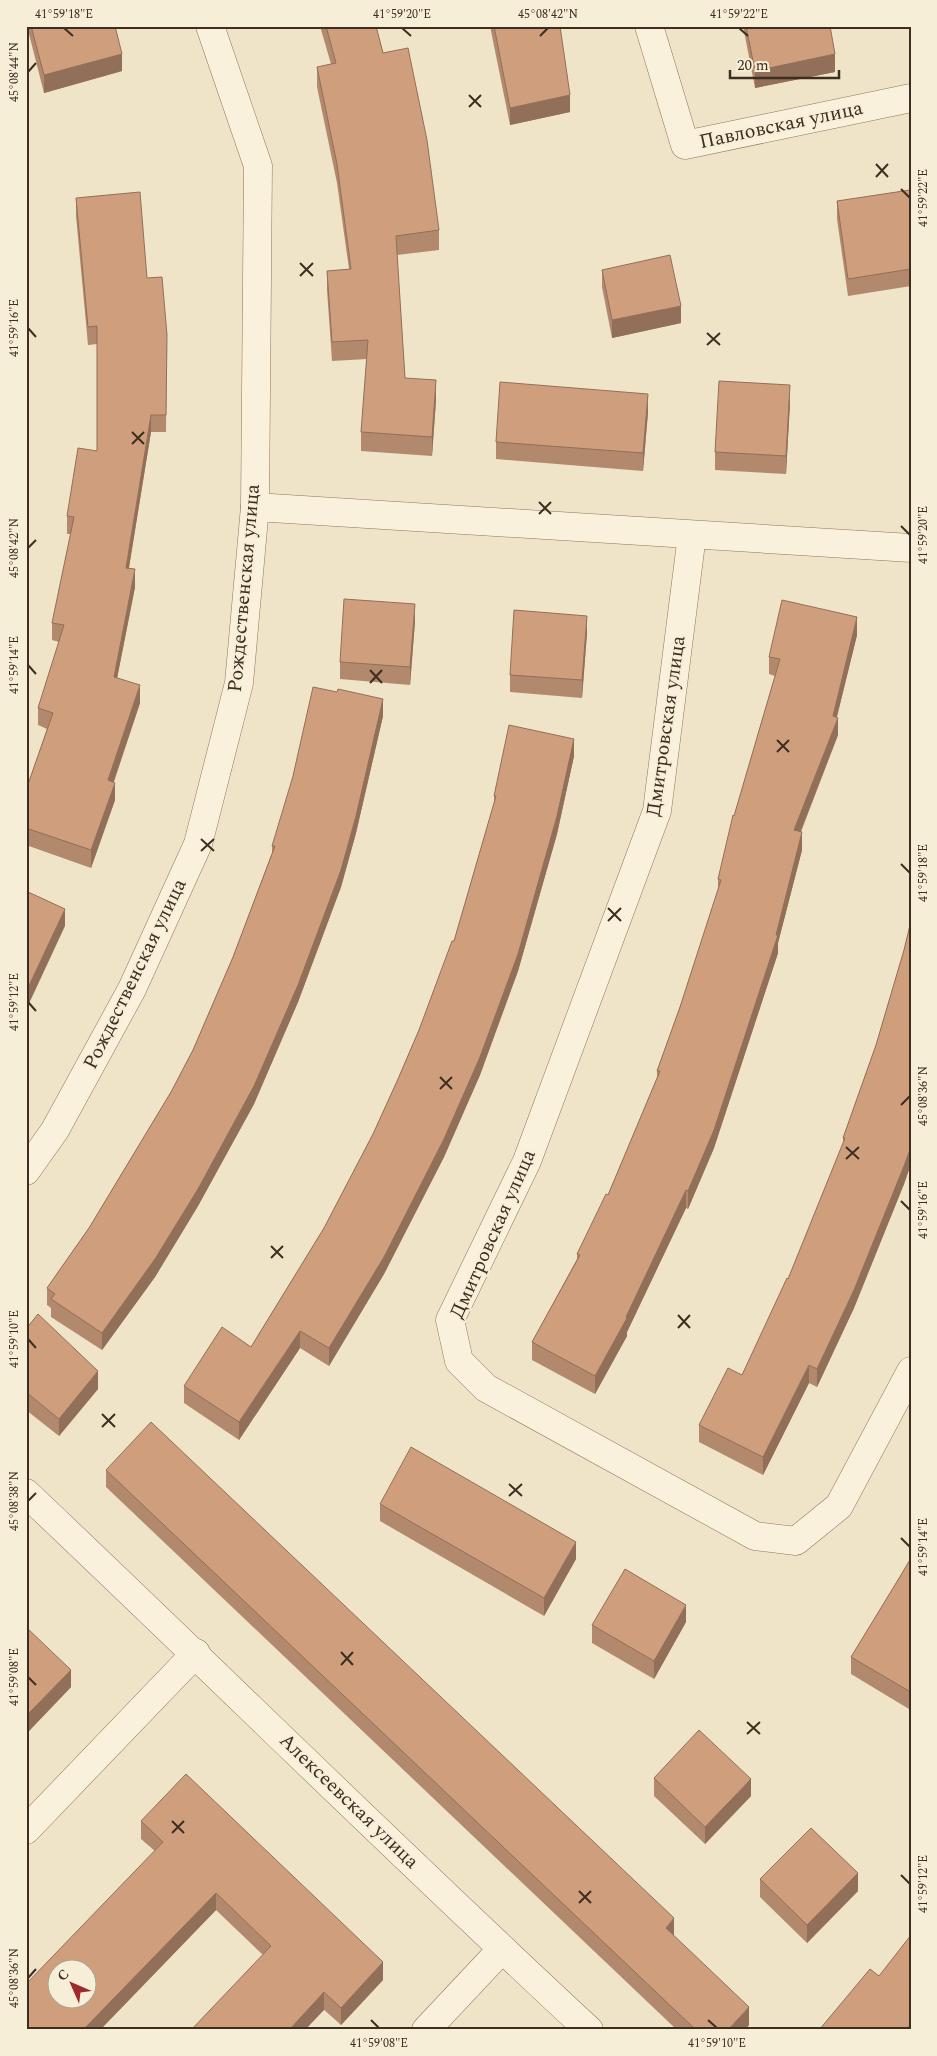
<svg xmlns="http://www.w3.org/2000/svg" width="937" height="2056" font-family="Spectral,serif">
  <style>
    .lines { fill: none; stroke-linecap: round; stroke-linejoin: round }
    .minor-casing { stroke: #8d765c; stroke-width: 29 }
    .minor { stroke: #faf1dc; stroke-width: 28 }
    .wall { fill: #b2896c }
    .shaded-wall { fill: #916f58 }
    .building { fill: #cf9f7d; stroke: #916f58; fill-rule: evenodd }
    .ticks { fill: none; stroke: #3d2e20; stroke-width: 2 }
    .labels { text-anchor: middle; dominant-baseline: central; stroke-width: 4; stroke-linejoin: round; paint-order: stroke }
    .street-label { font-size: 20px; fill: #3d2e20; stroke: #f7eed8 }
    .neatline { fill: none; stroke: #3d2e20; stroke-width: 2 }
    .ticks-label { font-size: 12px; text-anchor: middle; fill: #3d2e20 }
  </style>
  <rect width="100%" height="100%" fill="#f0e4c8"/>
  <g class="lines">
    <g class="minor-casing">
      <g id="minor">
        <polyline points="649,26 685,145 911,98"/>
        <polyline points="255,507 911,548"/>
        <polyline points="692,535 657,811 527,1161 450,1320 459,1361 486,1388 755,1536 796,1541 839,1506 911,1371"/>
        <polyline points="26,1171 55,1130 132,989 198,844 239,683 255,507 258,166 210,26"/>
        <path d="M26 1493C214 1671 399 1854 589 2030"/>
        <polyline points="26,1830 196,1653"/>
        <polyline points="426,2030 502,1949"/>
      </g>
    </g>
    <use href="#minor" class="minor"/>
  </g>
  <g class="wall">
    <polygon points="27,26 115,26 122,71 44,93"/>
    <polygon points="320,26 376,26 383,53 439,230 439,250 397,255 405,378 436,400 432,456 361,451 361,432 367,359 332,361 327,290 327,271 349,269 337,183 317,87 317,67 331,64"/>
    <polygon points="490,26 560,26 570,112 510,125"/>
    <polygon points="743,26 830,26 835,72 755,88"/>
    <polygon points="911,195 911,286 848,296 837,219 837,201"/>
    <polygon points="76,198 147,278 167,335 166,432 151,432 129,568 135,587 117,678 140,703 114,782 115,800 91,868 26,845 26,790 47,729 38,725 38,708 59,642 52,640 52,623 71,534 67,534 67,516 97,451 97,344 88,345 76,216"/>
    <polygon points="602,270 681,323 612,338 602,287"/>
    <polygon points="790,403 786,474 715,470 715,452"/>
    <polygon points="648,412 643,471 496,459 496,442"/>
    <polygon points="415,621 410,685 340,679 340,662"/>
    <polygon points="587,633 582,698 510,692 510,675"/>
    <polygon points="857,635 837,717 838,735 801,832 802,850 778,943 778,953 714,1148 688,1209 686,1208 627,1332 627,1336 595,1394 532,1360 532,1342 577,1259 577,1254 608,1195 657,1078 657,1071 680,1007 718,891 718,879 734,816 775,676 769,674 769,657"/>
    <polygon points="383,716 356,833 341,887 298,1002 254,1104 198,1206 155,1277 102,1350 51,1317 51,1308 47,1305 47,1288 89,1228 171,1092 193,1050 233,957 272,853 272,846"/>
    <polygon points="574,756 557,834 518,971 480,1075 444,1157 384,1274 329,1366 300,1348 239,1440 184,1403 184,1386 251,1347 324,1228 373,1134 398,1079 419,1030 454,941 494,805 494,796"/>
    <polygon points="911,921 911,1164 904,1184 854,1308 817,1387 809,1383 763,1475 699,1442 699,1425 742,1375 788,1279 843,1144 843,1138 876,1045 904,950"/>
    <polygon points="26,1329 98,1389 59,1436 26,1410"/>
    <polygon points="106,1470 674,1936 749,2025 745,2030 677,2030 106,1487"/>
    <polygon points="380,1504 576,1559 544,1616 380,1521"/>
    <polygon points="911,1558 909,1709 851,1674 851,1657 901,1575"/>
    <polygon points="686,1622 654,1679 592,1643 592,1625"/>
    <polygon points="26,1627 71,1687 29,1731 26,1728"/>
    <polygon points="654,1778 751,1796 705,1844 654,1796"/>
    <polygon points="141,1821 383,1980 341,2025 263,1955 216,1910 100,2030 26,2030 155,1851 141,1839"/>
    <polygon points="760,1879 858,1891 807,1943 760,1897"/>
  </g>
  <g class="shaded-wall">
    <polygon points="122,54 122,71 44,93 44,75"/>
    <polygon points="835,54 835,72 755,88 755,71"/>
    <polygon points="570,95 570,112 510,125 510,108"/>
    <polygon points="681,306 681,323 612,338 612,320"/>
    <polygon points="436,380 436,400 432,456 432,437"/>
    <polygon points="790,385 790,403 786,474 786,456"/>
    <polygon points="648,394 648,412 643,471 643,453"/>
    <polygon points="151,415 151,432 126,585 126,568"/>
    <polygon points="135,569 135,587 114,694 114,677"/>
    <polygon points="415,604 415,621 410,685 410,667"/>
    <polygon points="587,616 587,633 582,698 582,680"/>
    <polygon points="857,617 857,635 834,728 838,718 838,735 794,848 794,830 833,716"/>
    <polygon points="140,685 140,703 108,798 108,780"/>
    <polygon points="383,699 383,716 356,833 341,887 298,1002 254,1104 198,1206 155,1277 102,1350 102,1333"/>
    <polygon points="574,739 574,756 557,834 518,971 480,1075 444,1157 384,1274 329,1366 329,1348"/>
    <polygon points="115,783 115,800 91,868 91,850"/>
    <polygon points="802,832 802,850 778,943 778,953 714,1148 688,1209 688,1191 776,935"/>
    <polygon points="65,909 65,926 26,1010 26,992"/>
    <polygon points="911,1147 911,1164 904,1184 854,1308 817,1387 817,1369"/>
    <polygon points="686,1190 686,1208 627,1332 627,1336 595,1394 595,1376 626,1317"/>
    <polygon points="300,1331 300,1348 239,1440 239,1422"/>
    <polygon points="809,1365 809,1383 763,1475 763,1457"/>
    <polygon points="98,1371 98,1389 59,1436 59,1419"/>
    <polygon points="576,1542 576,1559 544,1616 544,1598"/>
    <polygon points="686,1605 686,1622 654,1679 654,1661"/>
    <polygon points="71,1670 71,1687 29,1731 29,1713"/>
    <polygon points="911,1688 911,1705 909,1709 909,1691"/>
    <polygon points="751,1779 751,1796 705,1844 705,1827"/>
    <polygon points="858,1873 858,1891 807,1943 807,1925"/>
    <polygon points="216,1893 216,1910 100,2030 83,2030"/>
    <polygon points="674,1918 674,1936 666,1928"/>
    <polygon points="383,1962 383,1980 341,2025 341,2008"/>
    <polygon points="324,1992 324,2010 305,2030 289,2030"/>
    <polygon points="749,2007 749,2025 745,2030 728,2030"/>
    <polygon points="911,2024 911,2030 906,2030"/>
  </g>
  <g class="building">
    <polygon points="31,26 115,26 122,54 44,75"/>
    <polygon points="326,26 376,26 383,53 408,48 427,140 439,230 396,236 405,378 436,380 432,437 361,432 368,340 332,342 327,271 351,269 337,164 317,67 336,63"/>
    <polygon points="494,26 560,26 570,95 510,108"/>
    <polygon points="746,26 830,26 835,54 755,71"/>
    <polygon points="910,190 911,195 911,269 848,279 837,201"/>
    <polygon points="140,192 147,278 162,277 167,335 166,415 151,415 126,568 135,569 114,677 140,685 108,780 115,783 91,850 26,828 26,790 53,713 38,708 64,625 52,623 74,517 67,516 78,448 97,451 97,326 88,327 76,198"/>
    <polygon points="670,255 681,306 612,320 602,270"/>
    <polygon points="719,381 790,385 786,456 715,452"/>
    <polygon points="500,382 648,394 643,453 496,442"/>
    <polygon points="344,599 415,604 410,667 340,662"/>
    <polygon points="782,600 857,617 833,716 838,718 794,830 802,832 776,935 778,935 714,1130 688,1191 686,1190 626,1317 627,1318 595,1376 532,1342 580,1255 577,1254 606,1194 608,1195 660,1071 657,1071 680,1007 721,880 718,879 733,815 734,816 780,659 769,657"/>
    <polygon points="514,610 587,616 582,680 510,675"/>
    <polygon points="313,687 337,692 338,689 383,699 356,816 341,870 298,985 254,1086 198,1189 155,1259 102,1333 51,1299 55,1294 47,1288 89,1228 171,1092 193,1050 233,957 275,846 272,846 293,776"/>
    <polygon points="509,725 574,739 557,816 518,954 480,1057 444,1139 384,1257 329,1348 300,1331 239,1422 184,1386 222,1327 251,1347 324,1228 373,1134 398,1079 419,1030 452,941 454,941 496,796 494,796"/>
    <polygon points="26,891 65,909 26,992"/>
    <polygon points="911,921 911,1147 904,1166 854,1290 817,1369 809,1365 763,1457 699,1425 728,1368 742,1375 787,1278 788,1279 845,1138 843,1138 876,1045 904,950"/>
    <polygon points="38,1314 98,1371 59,1419 26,1392 26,1329"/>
    <polygon points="151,1422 674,1918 666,1928 749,2007 728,2030 696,2030 106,1470"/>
    <polygon points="411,1447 576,1542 544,1598 380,1504"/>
    <polygon points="911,1558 911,1688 909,1691 851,1657 901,1575"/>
    <polygon points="625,1569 686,1605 654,1661 592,1625"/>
    <polygon points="26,1627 71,1670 29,1713 26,1710"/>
    <polygon points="699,1730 751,1779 705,1827 654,1778"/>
    <path d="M186 1774 383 1962 341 2008 324 1992 289 2030H191L271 1946 216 1893 83 2030H26V1984L163 1842 141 1821ZM58 1968H88V1998H58Z"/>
    <polygon points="811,1828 858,1873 807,1925 760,1879"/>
    <polygon points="911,1935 911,2024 906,2030 819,2030 870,1969 879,1976"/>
  </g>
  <path class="ticks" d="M64 28 73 36M402 28 411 36M739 28 748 36M540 36 548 28M28 72 36 63M469 95 481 107M469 107 481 95M876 164 888 177M876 177 888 164M901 189 910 198M300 263 313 276M300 276 313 263M28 328 36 337M707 333 720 345M707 345 720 333M132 432 144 444M132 444 144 432M539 502 551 514M539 514 551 502M901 526 910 535M28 548 36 540M28 665 36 674M370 670 382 683M370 683 382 670M777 740 789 752M777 752 789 740M201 839 214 851M201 851 214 839M901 864 910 873M608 908 621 921M608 921 621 908M28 1002 36 1011M440 1077 452 1089M440 1089 452 1077M901 1105 910 1096M846 1147 859 1159M846 1159 859 1147M901 1201 910 1210M271 1246 283 1258M271 1258 283 1246M678 1315 690 1328M678 1328 690 1315M28 1339 36 1348M102 1414 115 1427M102 1427 115 1414M509 1484 522 1496M509 1496 522 1484M28 1501 36 1493M901 1538 910 1547M341 1652 353 1665M341 1665 353 1652M28 1677 36 1685M747 1722 760 1734M747 1734 760 1722M172 1821 184 1833M172 1833 184 1821M901 1875 910 1884M579 1891 591 1903M579 1903 591 1891M28 1978 36 1969M371 2020 379 2028M708 2020 717 2028"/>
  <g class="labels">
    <g class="street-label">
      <text transform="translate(781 125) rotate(-12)">Павловская улица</text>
      <text transform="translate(244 588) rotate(-85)">Рождественская улица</text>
      <text transform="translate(666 726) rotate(-82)">Дмитровская улица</text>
      <text transform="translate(135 974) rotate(-64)">Рождественская улица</text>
      <text transform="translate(493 1234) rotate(-66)">Дмитровская улица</text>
      <text transform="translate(349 1801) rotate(44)">Алексеевская улица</text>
    </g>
  </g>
  <rect width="937" height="2056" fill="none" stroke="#f7eed8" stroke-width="55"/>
  <g transform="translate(72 1984) rotate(315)"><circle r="24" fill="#f7eed8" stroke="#ada18e"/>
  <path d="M0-4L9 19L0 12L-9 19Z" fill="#9e2a2b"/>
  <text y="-8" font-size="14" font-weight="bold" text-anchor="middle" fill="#3d2e20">С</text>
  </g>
  <path d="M730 70v8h109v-8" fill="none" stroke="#3d2e20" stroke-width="2.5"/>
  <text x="737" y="70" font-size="15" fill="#3d2e20" stroke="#f7eed8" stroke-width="4" paint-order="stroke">20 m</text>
  <rect x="28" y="28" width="882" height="2000" class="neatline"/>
  <g class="ticks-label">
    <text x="64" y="18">41°59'18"E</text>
    <text x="402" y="18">41°59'20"E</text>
    <text x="548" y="18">45°08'42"N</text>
    <text x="739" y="18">41°59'22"E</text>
    <text transform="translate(14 72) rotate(-90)" y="4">45°08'44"N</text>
    <text transform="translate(923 198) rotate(-90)" y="4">41°59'22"E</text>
    <text transform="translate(14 328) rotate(-90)" y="4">41°59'16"E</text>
    <text transform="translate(923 535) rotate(-90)" y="4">41°59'20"E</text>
    <text transform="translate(14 548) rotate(-90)" y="4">45°08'42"N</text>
    <text transform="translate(14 665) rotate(-90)" y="4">41°59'14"E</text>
    <text transform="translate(923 873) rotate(-90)" y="4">41°59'18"E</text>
    <text transform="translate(14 1002) rotate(-90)" y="4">41°59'12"E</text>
    <text transform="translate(923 1096) rotate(-90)" y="4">45°08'36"N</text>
    <text transform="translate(923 1210) rotate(-90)" y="4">41°59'16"E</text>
    <text transform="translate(14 1339) rotate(-90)" y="4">41°59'10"E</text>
    <text transform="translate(14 1501) rotate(-90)" y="4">45°08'38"N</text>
    <text transform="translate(923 1547) rotate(-90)" y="4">41°59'14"E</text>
    <text transform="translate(14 1677) rotate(-90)" y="4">41°59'08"E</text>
    <text transform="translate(923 1884) rotate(-90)" y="4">41°59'12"E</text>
    <text transform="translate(14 1978) rotate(-90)" y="4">45°08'36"N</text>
    <text x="379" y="2047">41°59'08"E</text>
    <text x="717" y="2047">41°59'10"E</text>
  </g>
</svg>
